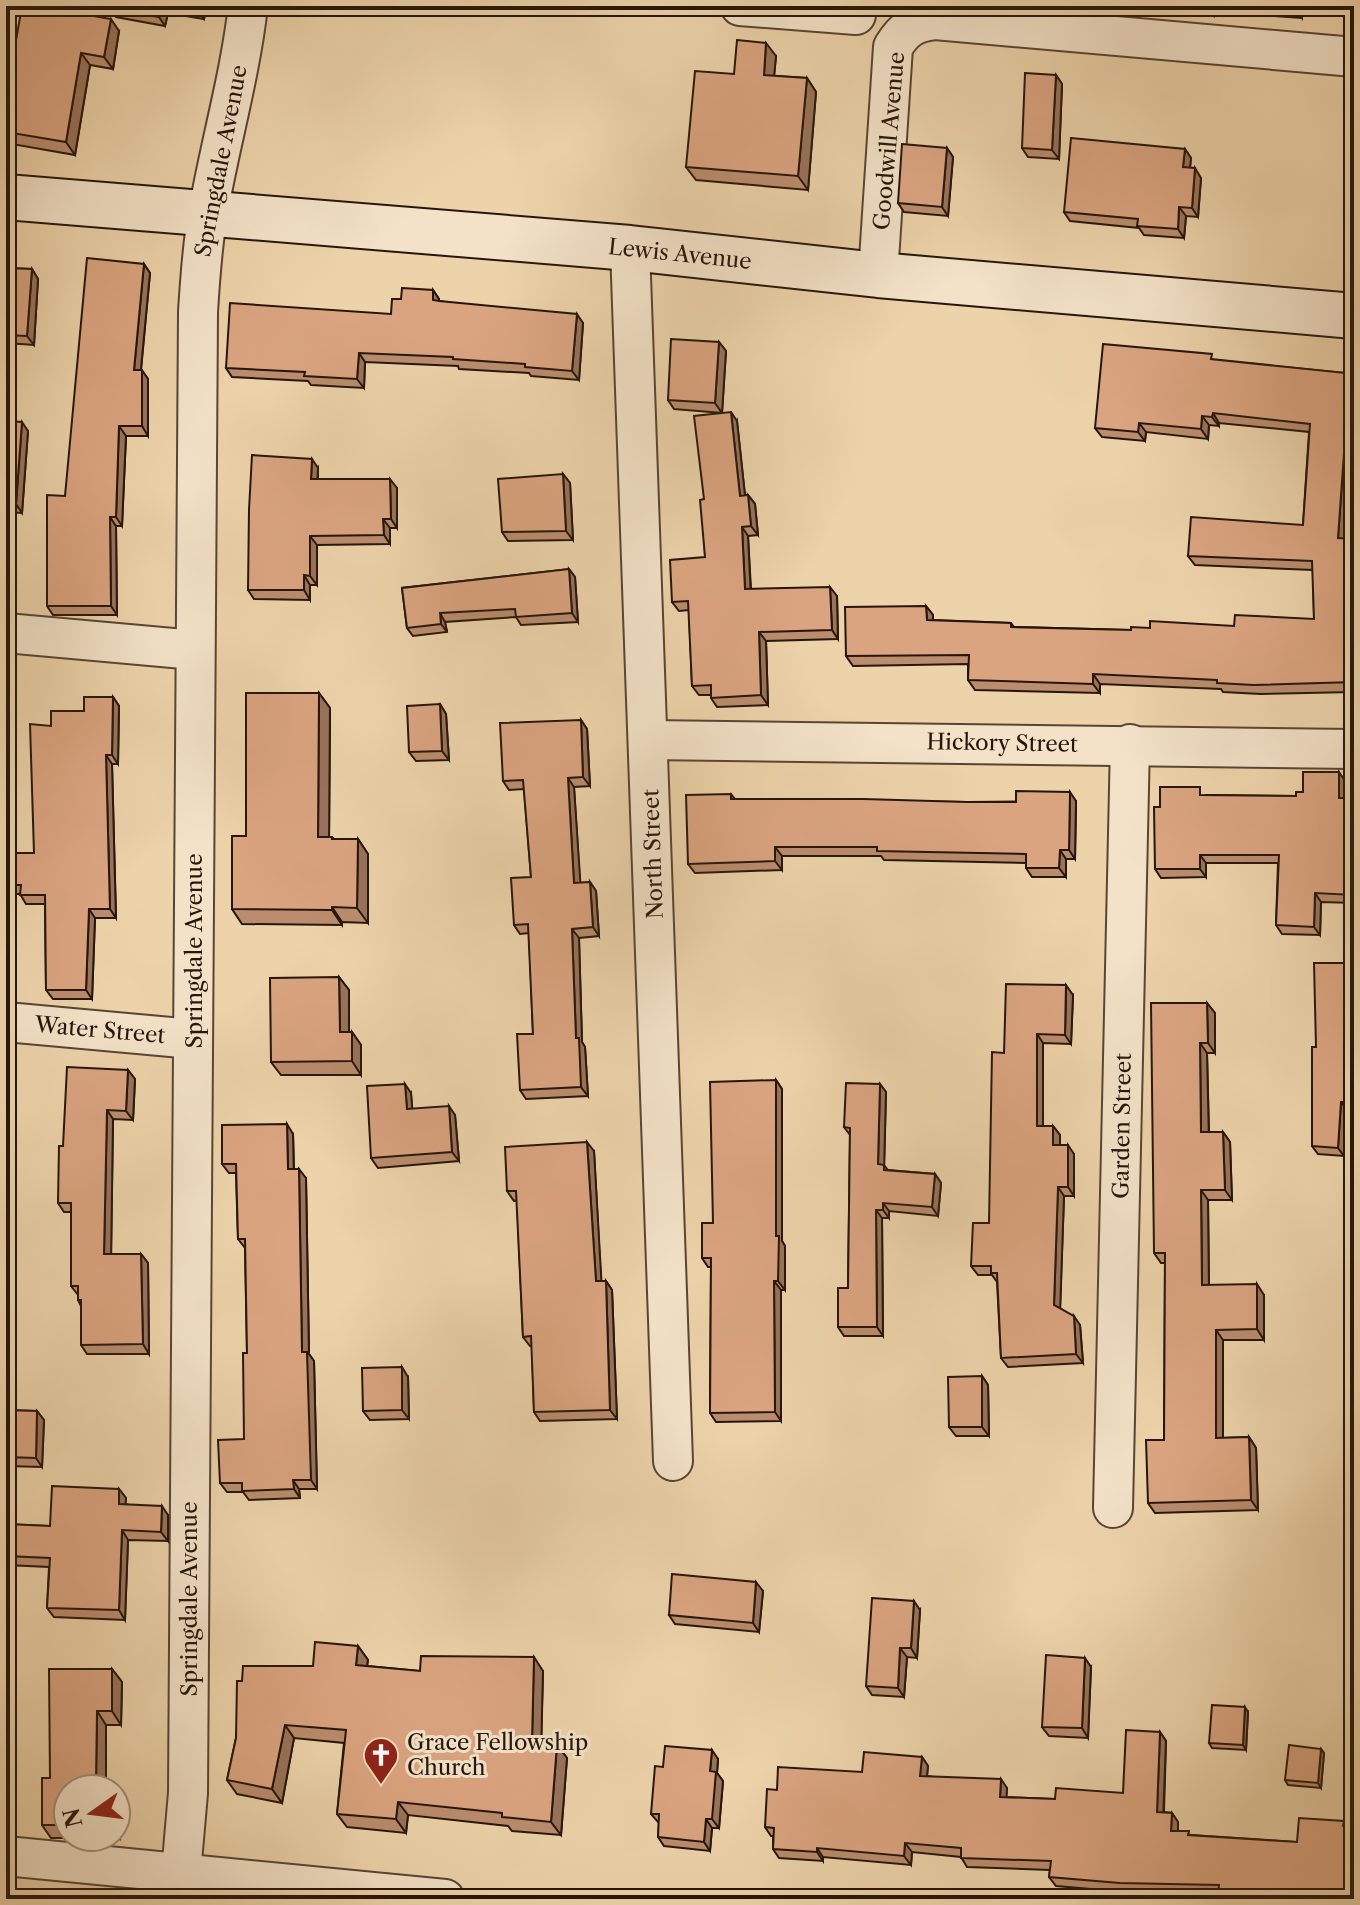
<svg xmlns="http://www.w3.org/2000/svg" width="1360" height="1905" font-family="'Libre Caslon Text',serif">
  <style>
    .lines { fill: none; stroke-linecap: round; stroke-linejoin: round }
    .minor-casing { stroke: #584534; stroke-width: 42 }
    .secondary-casing { stroke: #26160d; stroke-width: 48 }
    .minor { stroke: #f3e2c8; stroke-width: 38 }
    .secondary { stroke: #f3e2c8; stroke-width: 44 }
    .wall { fill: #bb8d6e; stroke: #26160d; stroke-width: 2 }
    .shaded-wall { fill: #99735a; stroke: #26160d; stroke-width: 2 }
    .building { fill: #daa480; stroke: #26160d; stroke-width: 2 }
    .labels { text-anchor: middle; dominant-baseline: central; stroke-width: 6; stroke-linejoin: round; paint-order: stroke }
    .street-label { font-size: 22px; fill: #26160d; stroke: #f3e2c8 }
    .poi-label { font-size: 22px; fill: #26160d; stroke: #f3e2c8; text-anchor: start }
  </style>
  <rect width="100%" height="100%" fill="#edd3aa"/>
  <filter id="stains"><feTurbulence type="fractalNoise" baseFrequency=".0025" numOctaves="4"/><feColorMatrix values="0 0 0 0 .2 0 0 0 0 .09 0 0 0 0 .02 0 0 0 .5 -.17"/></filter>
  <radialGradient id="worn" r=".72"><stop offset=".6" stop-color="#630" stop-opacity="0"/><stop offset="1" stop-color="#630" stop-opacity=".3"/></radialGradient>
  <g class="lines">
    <g class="minor-casing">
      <g id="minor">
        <polyline points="740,6 856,15"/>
        <polyline points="630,248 673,1461"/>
        <path d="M878 275 893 47C904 29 914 22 935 20L1354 57"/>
        <polyline points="6,633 195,650"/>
        <polyline points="649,740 1354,749"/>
        <polyline points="6,1022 193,1039"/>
        <polyline points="1113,1508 1130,744"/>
        <polyline points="6,1856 445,1899"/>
        <path d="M176 1899 181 1873 188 1793 198 312C200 279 202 246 208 213 220 144 240 76 248 6"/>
      </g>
    </g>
    <g class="secondary-casing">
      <polyline id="secondary" points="6,197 630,248 878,275 1354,316"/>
    </g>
    <use href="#minor" class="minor"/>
    <use href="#secondary" class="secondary"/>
  </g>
  <g class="wall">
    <polygon points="110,6 207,6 204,19 168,13 165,26 116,17 109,8"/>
    <polygon points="1162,6 1354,6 1354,16 1302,13 1302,18 1215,12 1214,16 1167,12"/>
    <polygon points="119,31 113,69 90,65 75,155 6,143 6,86 8,86"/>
    <polygon points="776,56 774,76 807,78 816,92 808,190 696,180 686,167 734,74"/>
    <polygon points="1056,75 1062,84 1059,159 1028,157 1022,148"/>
    <polygon points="947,148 953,157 948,216 904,212 898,203"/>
    <polygon points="1185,149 1191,158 1190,168 1201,178 1198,217 1186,216 1184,238 1144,235 1139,228 1070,221 1064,212"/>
    <polygon points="144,264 150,273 141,370 148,379 148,436 126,436 122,526 116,526 117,615 53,615 47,606 65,496"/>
    <polygon points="6,268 32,269 38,279 34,345 6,343"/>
    <polygon points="433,290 439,299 439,301 583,323 579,380 531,376 529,373 459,369 458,366 365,362 364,388 311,385 308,381 232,377 226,368 391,314 401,299"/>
    <polygon points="719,342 726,351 722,413 674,409 668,400"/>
    <polygon points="1215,360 1345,373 1354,366 1354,448 1352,448 1345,538 1354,539 1354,692 1261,694 1223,692 1221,689 1100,684 1100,693 975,690 968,680 968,664 853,666 846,656 926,606 933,615 933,620 1011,623 1014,627 1131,630 1150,628 1234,626 1314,619 1313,570 1195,565 1188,556 1303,525 1309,432 1219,423 1219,426 1209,425 1208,439 1146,432 1145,441 1102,437 1095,428"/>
    <polygon points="6,421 28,431 22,513 6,512"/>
    <polygon points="737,421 745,495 748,495 755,504 758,535 748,536 751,589 837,596 838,639 766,641 768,705 717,707 711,698 711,695 699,695 692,686 689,610 679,611 672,602 705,557 704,499"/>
    <polygon points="318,468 318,479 397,488 397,528 390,528 390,544 317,545 317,585 310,585 310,600 254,599 248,590"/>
    <polygon points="563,474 570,483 573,540 508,541 502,532"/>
    <polygon points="569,569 575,577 578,622 521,625 516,617 445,622 447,632 413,636 407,628 402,588"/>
    <polygon points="319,693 330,708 329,837 332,837 334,839 358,839 368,854 368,923 342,922 342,925 242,924 232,909 246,836"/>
    <polygon points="113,697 119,706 118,764 112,764 116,918 95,918 92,999 53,999 46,990 45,904 26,904 20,894 6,894 6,853 34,853 51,726"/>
    <polygon points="440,704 446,714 449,760 416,761 409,752"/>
    <polygon points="581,720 587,729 590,786 574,787 580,883 590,882 596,891 599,936 579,938 582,1042 585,1047 588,1096 526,1099 520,1090 533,1034 529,933 520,934 514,925 531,877 524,789 509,790 503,781"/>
    <polygon points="1345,781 1345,798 1354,798 1354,903 1321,902 1320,935 1282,934 1276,925 1278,863 1206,863 1206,877 1161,878 1155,869 1160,807 1206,795 1296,796 1303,792"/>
    <polygon points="731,794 735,799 967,802 1076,801 1075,859 1066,859 1066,877 1032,877 1026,868 1026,863 884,860 881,856 782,856 782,870 695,873 688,864"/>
    <polygon points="1347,963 1353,971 1354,1018 1351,1018 1351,1110 1347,1110 1344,1156 1318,1154 1312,1146"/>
    <polygon points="339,977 349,990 349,1032 352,1032 361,1045 361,1075 281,1075 271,1062"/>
    <polygon points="1073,995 1071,1044 1043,1043 1043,1126 1053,1126 1060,1135 1060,1145 1074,1154 1074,1196 1064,1196 1060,1308 1080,1325 1083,1363 1008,1367 1001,1358 997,1282 992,1275 978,1275 971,1266 989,1223 1004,1053"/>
    <polygon points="1207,1003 1215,1013 1215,1053 1207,1053 1209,1132 1223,1132 1230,1142 1232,1200 1208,1200 1209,1285 1264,1295 1264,1340 1223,1340 1223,1438 1249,1437 1256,1448 1258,1510 1155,1513 1148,1503 1164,1440 1165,1263 1161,1263 1154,1253"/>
    <polygon points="128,1070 135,1079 133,1120 113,1119 111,1254 141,1254 148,1263 149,1354 87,1354 81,1345 81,1306 78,1300 78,1295 71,1286 71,1212 64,1212 58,1203 63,1146"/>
    <polygon points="776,1080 782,1089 782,1241 785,1246 785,1290 781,1290 781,1421 716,1422 710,1413 711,1267 708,1267 702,1258 713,1223"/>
    <polygon points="880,1084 886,1092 884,1165 888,1170 935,1174 941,1183 938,1216 889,1211 889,1218 882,1218 883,1336 844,1336 838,1327 848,1288 850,1135 844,1127"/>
    <polygon points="411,1093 412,1109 455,1115 459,1161 378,1168 371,1158"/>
    <polygon points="293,1134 294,1169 306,1178 309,1354 314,1361 317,1489 299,1489 300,1498 249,1500 243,1492 227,1492 220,1483 244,1439 247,1353 245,1248 238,1239 236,1173 229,1173 222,1164"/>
    <polygon points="594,1151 601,1281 606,1281 612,1290 617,1419 540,1421 534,1412 532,1346 530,1346 523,1337 517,1200 514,1201 507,1191"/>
    <polygon points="1354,1205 1354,1265 1353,1265 1347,1256"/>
    <polygon points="982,1376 988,1385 989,1436 956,1436 949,1427"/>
    <polygon points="408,1377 409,1419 370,1420 363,1411"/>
    <polygon points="6,1410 37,1411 44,1420 42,1467 6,1466"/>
    <polygon points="119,1489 126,1498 125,1504 168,1515 168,1541 128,1540 125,1620 54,1617 47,1608 49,1567 6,1565 6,1524 50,1526"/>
    <polygon points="763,1591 759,1632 675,1624 669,1615"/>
    <polygon points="920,1610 917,1658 907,1657 904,1697 872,1695 866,1686"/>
    <polygon points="358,1646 368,1660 367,1666 420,1671 543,1671 541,1743 557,1745 567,1758 561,1835 512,1831 508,1826 408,1815 406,1833 347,1827 337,1814 344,1743 294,1738 282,1803 237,1794 227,1780 236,1738 242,1681 313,1666"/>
    <polygon points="1091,1667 1088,1738 1049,1736 1042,1727"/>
    <polygon points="112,1669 122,1682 121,1725 106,1725 106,1783 112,1783 116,1789 68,1789 68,1837 116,1837 116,1789 121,1796 120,1838 51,1838 42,1825 50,1778"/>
    <polygon points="1248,1712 1246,1750 1212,1748 1209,1743"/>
    <polygon points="1160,1732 1166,1741 1164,1812 1172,1813 1178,1822 1178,1831 1191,1835 1297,1842 1344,1821 1348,1827 1354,1828 1354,1899 1220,1899 1218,1894 1127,1892 1056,1886 1049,1877 1050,1870 967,1867 961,1857 912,1852 911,1865 823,1857 823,1861 779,1858 773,1849 773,1836 771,1836 765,1827 777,1790 862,1772 922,1757 928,1766 927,1776 1007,1788 1006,1797 1055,1799 1123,1793"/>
    <polygon points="1321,1749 1324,1753 1321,1788 1288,1785 1285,1780"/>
    <polygon points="718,1759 717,1773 723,1781 719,1828 712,1828 710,1851 664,1846 658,1837 659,1823 651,1814 663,1767"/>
  </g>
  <g class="shaded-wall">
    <polygon points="161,6 164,6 168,13 165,26 159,17"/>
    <polygon points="199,6 207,6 204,19 198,10"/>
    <polygon points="1207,6 1210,6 1215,12 1214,16"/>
    <polygon points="1293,6 1297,6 1302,13 1302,18"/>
    <polygon points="111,19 119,31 113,69 104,57"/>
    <polygon points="766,43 776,56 773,88 764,75"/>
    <polygon points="81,53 90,65 75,155 66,142"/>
    <polygon points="1056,75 1062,84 1059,159 1052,150"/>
    <polygon points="807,78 816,92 808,190 798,176"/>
    <polygon points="947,148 953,157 948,216 942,207"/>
    <polygon points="1185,149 1191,158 1189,176 1183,167"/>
    <polygon points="1195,168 1201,178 1198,217 1192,208"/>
    <polygon points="1179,207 1186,216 1184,238 1178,229"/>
    <polygon points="144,264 150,273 140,379 134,370"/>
    <polygon points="32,269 38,279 34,345 27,336"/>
    <polygon points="433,290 439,299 439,309 433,300"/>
    <polygon points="577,314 583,323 579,380 572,371"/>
    <polygon points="719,342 726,351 722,413 715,403"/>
    <polygon points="359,353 365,362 364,388 357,379"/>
    <polygon points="142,370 148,379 148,436 142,426"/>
    <polygon points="731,412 737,421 746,505 740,496"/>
    <polygon points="1213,413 1219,423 1219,426 1212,417"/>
    <polygon points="1202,416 1209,425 1208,439 1201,429"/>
    <polygon points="22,422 28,431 22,513 16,504"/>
    <polygon points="1139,423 1146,432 1145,441 1138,432"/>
    <polygon points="119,426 126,436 122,526 116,517"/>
    <polygon points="1345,439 1352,448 1345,547 1338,538"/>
    <polygon points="312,459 318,468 317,488 311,479"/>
    <polygon points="563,474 570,483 573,540 566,531"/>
    <polygon points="390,479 397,488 397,528 391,519"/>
    <polygon points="748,495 755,504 758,535 751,526"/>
    <polygon points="110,517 116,526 117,615 111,606"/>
    <polygon points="383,519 390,528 390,544 384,535"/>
    <polygon points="742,527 748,536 751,598 745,589"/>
    <polygon points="310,536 317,545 317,585 310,576"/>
    <polygon points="569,569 575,577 578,622 572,613"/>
    <polygon points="304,575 310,585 310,600 304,590"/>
    <polygon points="830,587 837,596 838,639 832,630"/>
    <polygon points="926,606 933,615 933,629 927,620"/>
    <polygon points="440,613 445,622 447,632 441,624"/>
    <polygon points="759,632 766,641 768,705 761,695"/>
    <polygon points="1093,674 1100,684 1100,693 1093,684"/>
    <polygon points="319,693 330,708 329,852 318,837"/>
    <polygon points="113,697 119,706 118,764 112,755"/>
    <polygon points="440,704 446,714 449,760 442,751"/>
    <polygon points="581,720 587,729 590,786 583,777"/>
    <polygon points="106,755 112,764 116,918 110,909"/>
    <polygon points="1339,772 1345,781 1345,807 1339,798"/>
    <polygon points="568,778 574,787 581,892 574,883"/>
    <polygon points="1070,792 1076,801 1075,859 1069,850"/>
    <polygon points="358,839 368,854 368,923 357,908"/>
    <polygon points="775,847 782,856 782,870 775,861"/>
    <polygon points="1060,850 1066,859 1066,877 1059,868"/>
    <polygon points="1200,855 1206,863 1206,877 1200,869"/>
    <polygon points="590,882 596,891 599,936 593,927"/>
    <polygon points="1315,893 1321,902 1320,935 1314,927"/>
    <polygon points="332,907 342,922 342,925 332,910"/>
    <polygon points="89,909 95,918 92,999 86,990"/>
    <polygon points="572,929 579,938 582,1042 585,1047 588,1096 581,1087 576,1038"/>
    <polygon points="1347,963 1353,971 1354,1018 1348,1010"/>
    <polygon points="339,977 349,990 349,1045 340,1032"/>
    <polygon points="1066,985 1073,995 1071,1044 1065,1035"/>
    <polygon points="1207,1003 1215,1013 1215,1053 1208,1043"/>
    <polygon points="1346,1010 1351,1018 1351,1110 1345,1102"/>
    <polygon points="352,1032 361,1045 361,1075 352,1061"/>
    <polygon points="1037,1034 1043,1043 1043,1135 1037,1126"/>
    <polygon points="1200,1043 1207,1053 1209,1142 1201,1132"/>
    <polygon points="128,1070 135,1079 133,1120 126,1111"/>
    <polygon points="776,1080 782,1089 782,1241 785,1246 785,1290 778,1281 776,1236"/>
    <polygon points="405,1084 411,1093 413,1118 407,1109"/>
    <polygon points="880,1084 886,1092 884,1173 878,1164"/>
    <polygon points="1341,1102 1347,1110 1344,1156 1338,1148"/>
    <polygon points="449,1106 455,1115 459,1161 452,1152"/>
    <polygon points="107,1110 113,1119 111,1264 104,1254"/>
    <polygon points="287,1124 293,1134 294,1178 288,1169"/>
    <polygon points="1053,1126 1060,1135 1060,1154 1053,1145"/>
    <polygon points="1223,1132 1230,1142 1232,1200 1225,1190"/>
    <polygon points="587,1142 594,1151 602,1291 596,1281"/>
    <polygon points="1068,1145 1074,1154 1074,1196 1068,1187"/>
    <polygon points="299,1169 306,1178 309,1354 314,1361 317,1489 311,1480 302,1352"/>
    <polygon points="935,1174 941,1183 938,1216 932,1207"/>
    <polygon points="1058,1187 1064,1196 1060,1314 1054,1305"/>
    <polygon points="1201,1190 1208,1200 1209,1295 1202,1285"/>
    <polygon points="883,1203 889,1211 889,1218 883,1210"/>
    <polygon points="876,1210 882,1218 883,1336 877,1327"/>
    <polygon points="141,1254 148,1263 149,1354 143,1344"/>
    <polygon points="606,1281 612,1290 617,1419 610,1410"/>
    <polygon points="774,1281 781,1290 781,1421 775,1412"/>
    <polygon points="1257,1284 1264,1295 1264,1340 1257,1329"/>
    <polygon points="1074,1316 1080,1325 1083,1363 1076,1354"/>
    <polygon points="1216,1330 1223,1340 1223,1449 1216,1438"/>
    <polygon points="402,1367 408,1377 409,1419 402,1410"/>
    <polygon points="982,1376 988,1385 989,1436 982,1427"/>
    <polygon points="37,1411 44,1420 42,1467 36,1458"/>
    <polygon points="1249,1437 1256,1448 1258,1510 1251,1500"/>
    <polygon points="293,1480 299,1489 300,1498 294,1489"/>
    <polygon points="119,1489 126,1498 125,1513 119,1504"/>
    <polygon points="162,1506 168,1515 168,1541 161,1532"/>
    <polygon points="122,1530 128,1540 125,1620 119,1610"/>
    <polygon points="756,1582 763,1591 759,1632 753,1623"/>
    <polygon points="914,1601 920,1610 917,1658 911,1648"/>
    <polygon points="358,1646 368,1660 365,1678 356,1665"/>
    <polygon points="900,1648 907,1657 904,1697 898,1688"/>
    <polygon points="534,1657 543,1671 541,1756 532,1742"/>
    <polygon points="1085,1658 1091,1667 1088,1738 1082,1728"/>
    <polygon points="112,1669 122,1682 121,1725 112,1711"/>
    <polygon points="1245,1707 1248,1712 1246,1750 1243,1745"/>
    <polygon points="97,1711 106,1725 106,1789 96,1783"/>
    <polygon points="285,1725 294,1738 282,1803 272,1789"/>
    <polygon points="1160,1732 1166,1741 1163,1821 1157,1812"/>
    <polygon points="557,1745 567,1758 561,1835 551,1822"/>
    <polygon points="1321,1749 1324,1753 1321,1788 1318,1783"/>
    <polygon points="712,1750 718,1759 717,1773 723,1781 719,1828 712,1819 710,1771"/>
    <polygon points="922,1757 928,1766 926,1785 920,1776"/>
    <polygon points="1001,1779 1007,1788 1006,1806 1000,1797"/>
    <polygon points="116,1789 121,1796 120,1838 116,1832"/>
    <polygon points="398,1802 408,1815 406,1833 396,1819"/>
    <polygon points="1172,1813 1178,1822 1178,1840 1171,1831"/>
    <polygon points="706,1819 712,1828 710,1851 704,1842"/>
    <polygon points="905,1843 912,1852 911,1865 904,1856"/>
    <polygon points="817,1848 823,1857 823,1861 817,1852"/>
  </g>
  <g class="building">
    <polygon points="22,6 36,6 111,19 104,57 81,53 66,142 6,132 6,86 8,86"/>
    <polygon points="110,6 161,6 159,17 109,8"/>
    <polygon points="176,6 199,6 198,10"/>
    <polygon points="737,40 766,43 764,75 807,78 798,176 686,167 695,71 734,74"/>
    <polygon points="1025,73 1056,75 1052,150 1022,148"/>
    <polygon points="1071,138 1185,149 1183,167 1195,168 1192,208 1179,207 1178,229 1137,226 1138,219 1064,212"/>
    <polygon points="902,144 947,148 942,207 898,203"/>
    <polygon points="87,258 144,264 134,370 142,370 142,426 119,426 116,517 110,517 111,606 47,606 47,495 65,496"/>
    <polygon points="6,268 32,269 27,336 6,335"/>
    <polygon points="402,288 433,290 433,300 439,301 577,314 572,371 525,367 525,364 453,359 453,357 359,353 357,379 304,376 305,372 226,368 230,303 391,314 392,299 401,299"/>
    <polygon points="671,339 719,342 715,403 668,400"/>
    <polygon points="1103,344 1212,354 1211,359 1345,373 1346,365 1354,366 1354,439 1345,439 1338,538 1354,539 1354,682 1254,685 1217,683 1217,680 1093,674 1093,684 968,680 969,655 846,656 845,607 926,606 927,620 1011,623 1011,627 1131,630 1131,627 1150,628 1150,621 1234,626 1235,615 1314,619 1312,561 1188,556 1191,517 1303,525 1310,424 1213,413 1212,417 1202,416 1201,429 1139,423 1138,432 1095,428"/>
    <polygon points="731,412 740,496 748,495 751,526 742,527 745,589 830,587 832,630 759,632 761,695 711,698 711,685 692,686 688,601 672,602 670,560 705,557 700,500 704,499 694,416"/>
    <polygon points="6,421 22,422 16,504 6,504"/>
    <polygon points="252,455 312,459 311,479 390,479 391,519 383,519 384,535 310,536 310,576 304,575 304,590 248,590 249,510"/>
    <polygon points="563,474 566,531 502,532 498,479"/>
    <polygon points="569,569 572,613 516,617 515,609 440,613 441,624 407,628 402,588"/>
    <polygon points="246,693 319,693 318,837 332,837 332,839 358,839 357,908 332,907 332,910 232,909 232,836 246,836"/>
    <polygon points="84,697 113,697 112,755 106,755 110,909 89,909 86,990 46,990 45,895 20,895 21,885 6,885 6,853 34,853 30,724 51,726 51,711 84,711"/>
    <polygon points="440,704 442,751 409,752 407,706"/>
    <polygon points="581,720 583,777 568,778 574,883 590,882 593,927 572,929 576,1038 579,1038 581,1087 520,1090 517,1034 533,1034 528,924 514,925 511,878 531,877 523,780 503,781 500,723"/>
    <polygon points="1303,772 1339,772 1339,798 1354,798 1354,895 1315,893 1314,927 1276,925 1279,855 1200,855 1200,869 1155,869 1154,807 1160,807 1160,787 1200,787 1200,795 1296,796 1296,792 1303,792"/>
    <polygon points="1016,791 1070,792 1069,850 1060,850 1059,868 1026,868 1026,854 877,851 877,847 775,847 775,861 688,864 686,795 731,794 731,799 863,799 967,802 1016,802"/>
    <polygon points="1314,963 1347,963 1348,1010 1346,1010 1345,1102 1341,1102 1338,1148 1312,1146 1312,1047 1316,1047"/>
    <polygon points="339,977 340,1032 352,1032 352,1061 271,1062 270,978"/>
    <polygon points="1006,984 1066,985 1065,1035 1037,1034 1037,1126 1053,1126 1053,1145 1068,1145 1068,1187 1058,1187 1054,1305 1074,1316 1076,1354 1001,1358 997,1273 991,1273 991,1266 971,1266 973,1223 989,1223 992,1052 1004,1053"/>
    <polygon points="1151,1003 1207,1003 1208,1043 1200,1043 1201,1132 1223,1132 1225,1190 1201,1190 1202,1285 1257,1284 1257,1329 1216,1330 1216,1438 1249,1437 1251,1500 1148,1503 1146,1440 1164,1440 1165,1253 1154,1253"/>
    <polygon points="67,1067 128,1070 126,1111 107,1110 104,1254 141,1254 143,1344 81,1345 81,1300 78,1300 78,1286 71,1286 71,1203 58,1203 59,1146 63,1146"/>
    <polygon points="776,1080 776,1236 779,1236 778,1281 774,1281 775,1412 710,1413 711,1258 702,1258 702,1223 713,1223 710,1082"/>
    <polygon points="846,1083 880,1084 878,1164 884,1165 884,1170 935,1174 932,1207 883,1203 883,1210 876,1210 877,1327 838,1327 838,1288 848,1288 850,1128 844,1127"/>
    <polygon points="405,1084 407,1109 449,1106 452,1152 371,1158 367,1086"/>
    <polygon points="287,1124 288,1169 299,1169 302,1352 307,1352 311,1480 293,1480 294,1489 242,1491 242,1483 220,1483 218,1440 244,1439 243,1353 247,1353 245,1239 238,1239 236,1164 222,1164 222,1125"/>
    <polygon points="587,1142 596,1281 606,1281 610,1410 534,1412 531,1336 523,1337 516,1191 507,1191 505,1147"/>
    <polygon points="1346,1205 1354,1205 1354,1256 1347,1256"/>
    <polygon points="402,1367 402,1410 363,1411 362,1368"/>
    <polygon points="982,1376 982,1427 949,1427 948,1377"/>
    <polygon points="6,1410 37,1411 36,1458 6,1457"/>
    <polygon points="52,1486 119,1489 119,1504 162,1506 161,1532 122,1530 119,1610 47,1608 50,1558 6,1556 6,1524 50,1526"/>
    <polygon points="672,1574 756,1582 753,1623 669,1615"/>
    <polygon points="872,1598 914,1601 911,1648 900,1648 898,1688 866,1686"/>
    <polygon points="315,1642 358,1646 356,1665 420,1671 421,1656 534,1657 532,1742 557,1745 551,1822 502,1817 502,1813 398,1802 396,1819 337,1814 346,1730 285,1725 272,1789 227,1780 236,1738 237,1681 242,1681 243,1666 313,1666"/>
    <polygon points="1046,1655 1085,1658 1082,1728 1042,1727"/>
    <polygon points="49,1669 112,1669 112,1711 97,1711 96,1783 112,1783 112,1789 68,1789 68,1825 42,1825 42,1778 50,1778"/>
    <polygon points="1212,1705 1245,1707 1243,1745 1209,1743"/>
    <polygon points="1126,1730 1160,1732 1157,1812 1172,1813 1171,1831 1189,1831 1188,1835 1297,1842 1299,1818 1344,1821 1343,1826 1354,1828 1354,1898 1338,1896 1338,1899 1321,1899 1249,1894 1248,1898 1218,1896 1219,1885 1120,1883 1049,1877 1051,1861 961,1858 961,1848 905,1843 904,1856 817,1848 817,1852 773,1849 774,1828 765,1827 767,1789 777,1790 778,1767 862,1772 864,1752 922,1757 920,1776 1001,1779 1000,1797 1055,1799 1056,1788 1123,1793"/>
    <polygon points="1289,1745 1321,1749 1318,1783 1285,1780"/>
    <polygon points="665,1746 712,1750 710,1771 716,1772 712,1819 706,1819 704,1842 658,1837 659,1814 651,1814 655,1766 663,1767"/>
    <polygon points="46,1891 115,1897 115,1899 45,1899"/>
  </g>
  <defs>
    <g id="church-pin" transform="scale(1.8)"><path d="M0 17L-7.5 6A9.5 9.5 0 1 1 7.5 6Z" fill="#8f2418" stroke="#f3e2c8"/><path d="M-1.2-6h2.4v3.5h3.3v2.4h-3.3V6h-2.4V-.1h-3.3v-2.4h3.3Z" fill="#fff"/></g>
  </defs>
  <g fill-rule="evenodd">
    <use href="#church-pin" x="381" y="1755"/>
  </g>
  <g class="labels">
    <g class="street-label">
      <text transform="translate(889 141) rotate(-85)">Goodwill Avenue</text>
      <text transform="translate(221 161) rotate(-79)">Springdale Avenue</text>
      <text transform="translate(680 254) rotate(6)">Lewis Avenue</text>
      <text transform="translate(1002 743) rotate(1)">Hickory Street</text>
      <text transform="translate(653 854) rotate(-92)">North Street</text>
      <text transform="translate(194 951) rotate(-90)">Springdale Avenue</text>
      <text transform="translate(100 1030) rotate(5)">Water Street</text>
      <text transform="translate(1122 1126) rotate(-89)">Garden Street</text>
      <text transform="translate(189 1599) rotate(-90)">Springdale Avenue</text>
    </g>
    <g class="poi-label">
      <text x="407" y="1742">Grace Fellowship<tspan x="407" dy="25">Church</tspan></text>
    </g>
  </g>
  <rect width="1360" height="1905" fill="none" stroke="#edd3aa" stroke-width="32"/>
  <rect x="8" y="8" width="1344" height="1889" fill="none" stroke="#26160d" stroke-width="4"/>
  <rect x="16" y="16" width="1328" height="1873" fill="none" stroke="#26160d" stroke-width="2"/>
  <g transform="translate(92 1813) rotate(256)"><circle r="38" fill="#f3e2c8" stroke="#a1907d" stroke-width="2"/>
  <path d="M0-6L14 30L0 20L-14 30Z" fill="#8f2418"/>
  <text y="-12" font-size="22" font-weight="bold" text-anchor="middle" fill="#26160d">N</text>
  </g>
  <rect width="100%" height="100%" filter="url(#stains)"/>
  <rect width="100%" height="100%" fill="url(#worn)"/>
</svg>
